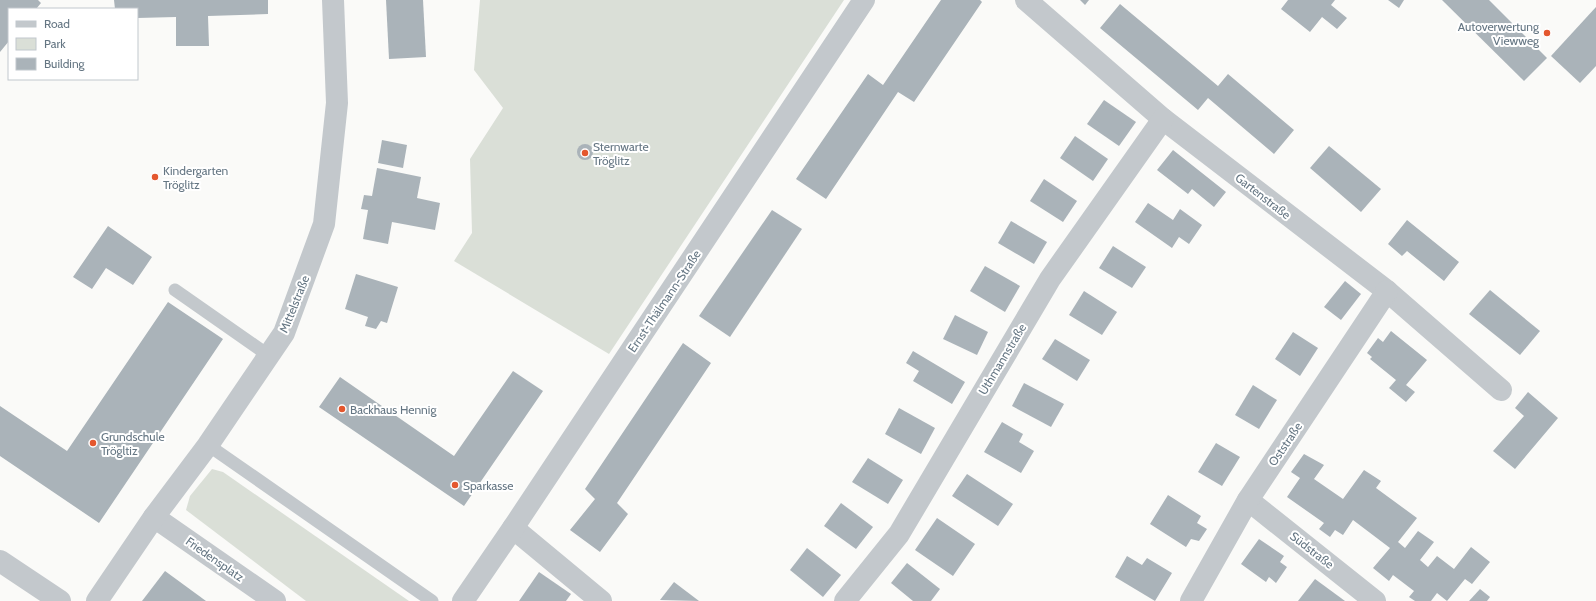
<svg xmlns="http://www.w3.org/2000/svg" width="1596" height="601" font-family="Cabin,sans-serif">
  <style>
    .green { fill: #dadfd7 }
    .building { fill: #aab3b9 }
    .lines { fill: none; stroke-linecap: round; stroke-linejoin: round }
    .service { stroke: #c3c8cc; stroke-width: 13 }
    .minor { stroke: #c3c8cc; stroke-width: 22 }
    .poi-dot { fill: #e4572e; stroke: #fff; stroke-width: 1.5 }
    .labels { text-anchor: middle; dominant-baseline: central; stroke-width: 4; stroke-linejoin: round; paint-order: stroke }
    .poi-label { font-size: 12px; fill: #657683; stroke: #fff; text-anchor: start }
    .street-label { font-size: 12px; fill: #657683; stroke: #fff }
  </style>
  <rect width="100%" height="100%" fill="#fafaf8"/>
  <g class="green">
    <polygon points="480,0 844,0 609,354 454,261 472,233 470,159 503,108 474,70"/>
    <polygon points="212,469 223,472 409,601 306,601 186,510 190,496"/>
  </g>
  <g class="building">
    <polygon points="0,0 38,0 41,3 36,9 9,9 9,41 0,52"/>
    <polygon points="114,0 268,0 268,14 208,16 209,46 176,46 176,17 137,18 137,9 115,9"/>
    <polygon points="386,0 423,0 426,57 389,59"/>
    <polygon points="941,0 980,0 982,2 914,102 898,92 826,199 796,179 868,74 883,85"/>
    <polygon points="1080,0 1089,0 1085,5"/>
    <polygon points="1288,0 1335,0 1331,5 1347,18 1337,29 1322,17 1310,32 1281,9"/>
    <polygon points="1388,0 1404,0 1399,8"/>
    <polygon points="1442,0 1489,0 1547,58 1524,81"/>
    <polygon points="1120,4 1218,86 1228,74 1294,130 1274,154 1208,98 1198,110 1100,28"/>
    <polygon points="1596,7 1596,66 1580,83 1551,56"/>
    <polygon points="1104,100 1136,122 1119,146 1087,124"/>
    <polygon points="1075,136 1108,159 1093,181 1060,158"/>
    <polygon points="382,140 407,145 403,168 378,163"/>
    <circle cx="585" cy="152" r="8"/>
    <polygon points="1329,146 1381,189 1361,212 1310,168"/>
    <polygon points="1173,150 1226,192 1214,207 1192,189 1188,194 1157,170"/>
    <polygon points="377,168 421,177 417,198 440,203 435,230 392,222 388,244 363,239 368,210 361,209 364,195 372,196"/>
    <polygon points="1044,179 1077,201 1063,222 1030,201"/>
    <polygon points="1148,203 1173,220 1180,209 1202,225 1189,244 1179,237 1172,248 1135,222"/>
    <polygon points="772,210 802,229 730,337 699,316"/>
    <polygon points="1407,220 1459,262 1444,281 1407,251 1402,256 1388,244"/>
    <polygon points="1011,221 1047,242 1034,264 998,243"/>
    <polygon points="108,226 152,257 133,285 106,268 92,289 73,277"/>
    <polygon points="1113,246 1146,267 1132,288 1099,268"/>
    <polygon points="985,266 1020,286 1005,312 970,291"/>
    <polygon points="356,274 398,287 387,323 381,321 376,329 365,326 368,317 345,309"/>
    <polygon points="1345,281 1361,294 1341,320 1324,307"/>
    <polygon points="1490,290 1540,331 1520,355 1469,314"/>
    <polygon points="1084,291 1117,312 1102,335 1069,315"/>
    <polygon points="168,302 223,339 99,523 0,456 0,406 67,451"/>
    <polygon points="955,315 988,332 977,355 943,339"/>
    <polygon points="1391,331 1427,360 1406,385 1415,392 1406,402 1389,388 1396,380 1370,359 1372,357 1367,353 1378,338 1383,342"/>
    <polygon points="1293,332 1318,348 1300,376 1275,359"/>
    <polygon points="1055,339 1090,360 1077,381 1042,359"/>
    <polygon points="683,343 711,363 617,503 628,514 600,552 570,530 595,499 585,489"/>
    <polygon points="913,351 965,382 952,404 913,381 919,371 906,363"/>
    <polygon points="513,371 543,391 464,506 319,407 340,377 454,456"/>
    <polygon points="1024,383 1064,404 1051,427 1012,406"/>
    <polygon points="1253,385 1277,400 1259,429 1235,415"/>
    <polygon points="1528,392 1558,418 1515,469 1493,451 1524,416 1515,408"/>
    <polygon points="899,408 935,428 921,454 885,434"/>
    <polygon points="1002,422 1023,434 1019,442 1034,451 1021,473 984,452"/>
    <polygon points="1216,443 1240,457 1222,486 1198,472"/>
    <polygon points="1304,454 1324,465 1314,479 1343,499 1364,470 1381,481 1376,488 1417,518 1398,542 1405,548 1418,531 1434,542 1420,560 1428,567 1437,556 1454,569 1471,547 1490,562 1472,584 1465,579 1447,601 1437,593 1431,601 1415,601 1409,597 1414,591 1393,575 1389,581 1373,568 1390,548 1353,520 1343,535 1335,530 1330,537 1319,529 1324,523 1287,497 1300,478 1291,472"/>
    <polygon points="868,458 903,480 888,504 852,482"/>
    <polygon points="967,474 1013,504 998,526 952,496"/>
    <polygon points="1168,495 1201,516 1197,523 1207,529 1199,541 1191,539 1186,547 1150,524"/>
    <polygon points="841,503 873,527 856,549 824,526"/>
    <polygon points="937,518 975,544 953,576 915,550"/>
    <polygon points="1259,539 1284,556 1280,562 1287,567 1276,583 1269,577 1266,582 1241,564"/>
    <polygon points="807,548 841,575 823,597 790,570"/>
    <polygon points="1127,556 1142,565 1147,558 1172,573 1155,601 1115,577"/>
    <polygon points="907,563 940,589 931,601 913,601 891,583"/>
    <polygon points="165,571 206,601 142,601"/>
    <polygon points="539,572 571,594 566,601 519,601"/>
    <polygon points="1315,579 1345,601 1298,601"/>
    <polygon points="674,582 699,601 660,600"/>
    <polygon points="1480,589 1490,597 1487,601 1469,601"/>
  </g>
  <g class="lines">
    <g class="service">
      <polyline points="175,290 268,355"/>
      <polyline points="208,445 432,601"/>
    </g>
    <g class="minor">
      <polyline points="1026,0 1163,119 1387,291 1501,390"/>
      <polyline points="1248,500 1375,601"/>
      <polyline points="154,517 275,601"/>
      <polyline points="513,528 601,601"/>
      <polyline points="0,561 60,601"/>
      <polyline points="97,601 154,517 208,445 284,333 324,224 337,103 333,0"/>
      <polyline points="463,601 513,528 864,0"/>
      <polyline points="845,601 899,534 1050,279 1163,119"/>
      <polyline points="1191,601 1248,500 1387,291"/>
    </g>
  </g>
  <g class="poi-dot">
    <circle cx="1547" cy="33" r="4"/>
    <circle cx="585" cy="153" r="4"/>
    <circle cx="155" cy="177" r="4"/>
    <circle cx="342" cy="409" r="4"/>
    <circle cx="93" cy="443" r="4"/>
    <circle cx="455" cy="485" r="4"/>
  </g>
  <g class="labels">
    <g class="poi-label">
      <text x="1539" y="26" text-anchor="end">Autoverwertung<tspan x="1539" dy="14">Viewweg</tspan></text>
      <text x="593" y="146">Sternwarte<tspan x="593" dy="14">Tröglitz</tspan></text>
      <text x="163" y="170">Kindergarten<tspan x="163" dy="14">Tröglitz</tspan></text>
      <text x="350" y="409">Backhaus Hennig</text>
      <text x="101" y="436">Grundschule<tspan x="101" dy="14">Trögltiz</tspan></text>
      <text x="463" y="485">Sparkasse</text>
    </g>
    <g class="street-label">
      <text transform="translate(1263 196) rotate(38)">Gartenstraße</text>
      <text transform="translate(664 301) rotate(-56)">Ernst-Thälmann-Straße</text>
      <text transform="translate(294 304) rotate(-68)">Mittelstraße</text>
      <text transform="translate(1002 359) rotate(-59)">Uthmannstraße</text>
      <text transform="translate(1285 444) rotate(-56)">Oststraße</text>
      <text transform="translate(1312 550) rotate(38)">Südstraße</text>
      <text transform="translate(215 559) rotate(35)">Friedensplatz</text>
    </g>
  </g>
  <rect x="8" y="8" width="130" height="72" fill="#ffffff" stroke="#c1c8cd"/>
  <rect x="16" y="21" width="20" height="6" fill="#c3c8cc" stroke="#c1c8cd"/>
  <text x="44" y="28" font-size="12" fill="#657683">Road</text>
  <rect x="16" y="38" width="20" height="12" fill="#dadfd7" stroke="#c1c8cd"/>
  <text x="44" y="48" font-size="12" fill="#657683">Park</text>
  <rect x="16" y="58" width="20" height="12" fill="#aab3b9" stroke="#c1c8cd"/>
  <text x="44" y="68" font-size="12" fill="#657683">Building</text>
</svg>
